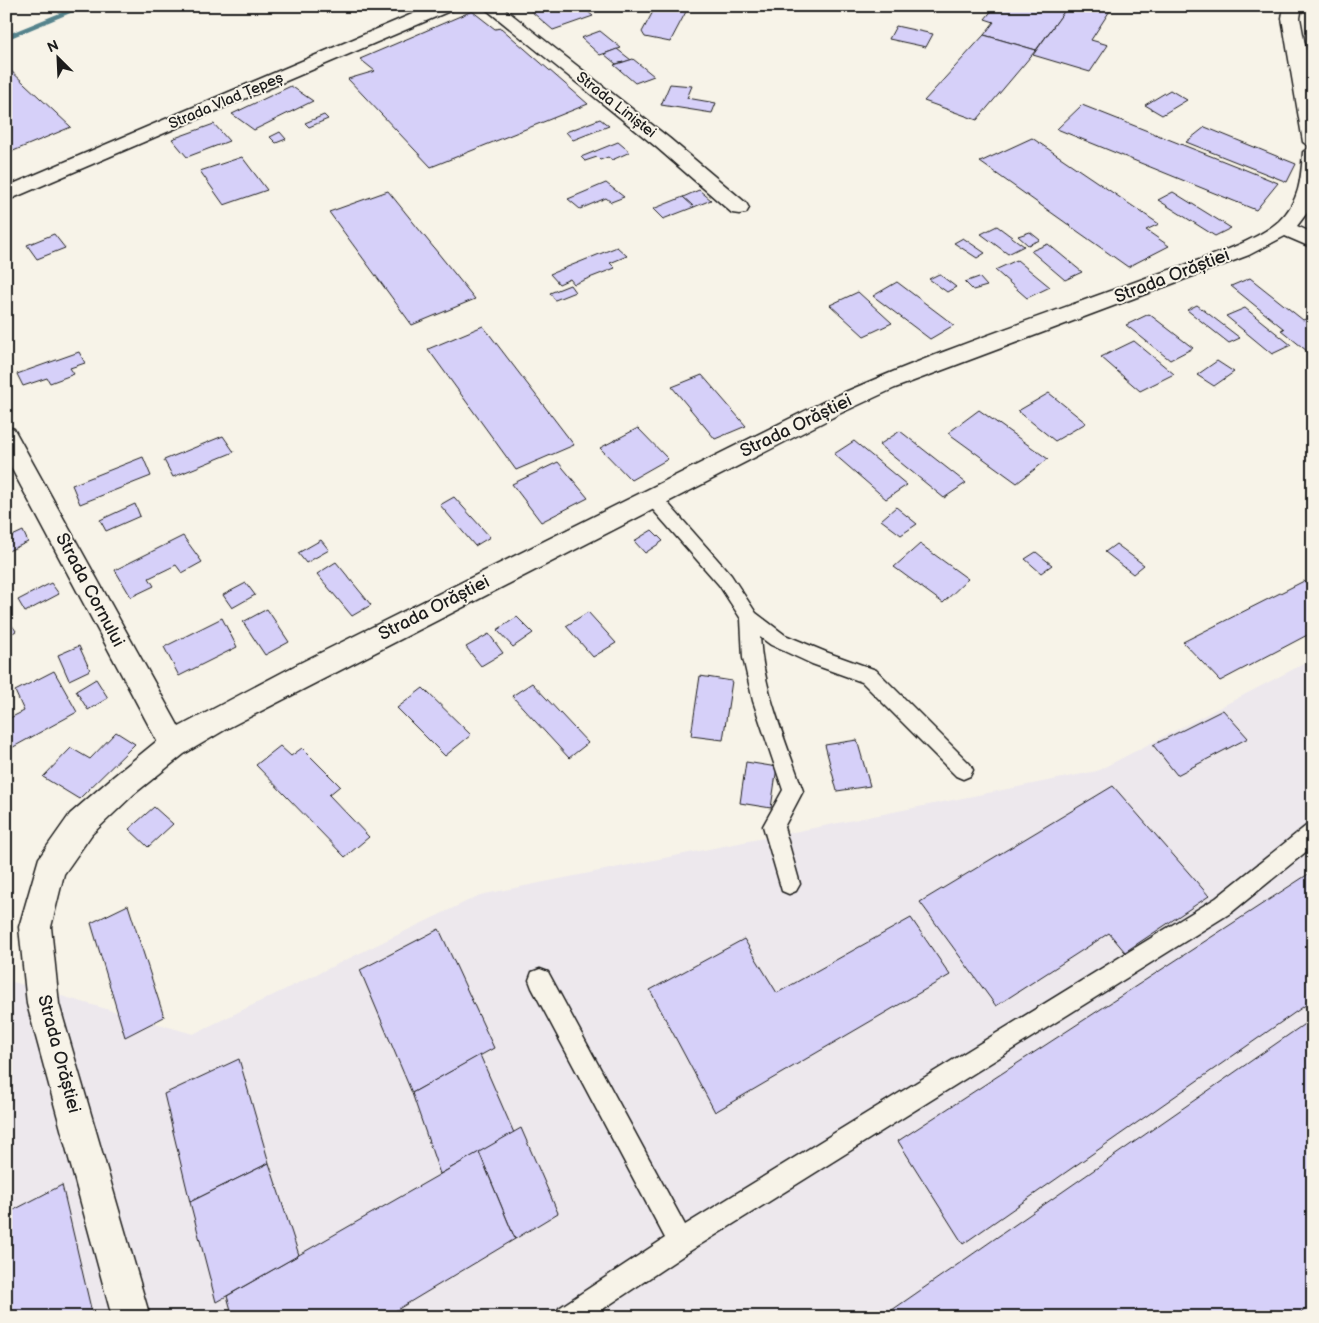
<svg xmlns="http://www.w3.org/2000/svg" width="1319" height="1323" font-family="'Balsamiq Sans',sans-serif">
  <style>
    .built { fill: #ede8ed }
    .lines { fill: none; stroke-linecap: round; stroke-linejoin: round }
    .stream { fill: #54838c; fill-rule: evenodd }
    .building { fill: #d6d0f9; stroke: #1c1c1c }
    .service-casing { stroke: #1c1c1c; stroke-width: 3 }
    .minor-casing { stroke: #1c1c1c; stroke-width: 3 }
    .service { fill: #f7f3e8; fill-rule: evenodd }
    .minor { fill: #f7f3e8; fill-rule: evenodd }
    .labels { text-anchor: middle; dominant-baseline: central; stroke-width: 4; stroke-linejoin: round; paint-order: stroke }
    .far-street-label { font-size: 15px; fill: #1c1c1c; stroke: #f7f3e8 }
    .street-label { font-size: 18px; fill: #1c1c1c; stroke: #f7f3e8 }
  </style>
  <rect width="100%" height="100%" fill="#f7f3e8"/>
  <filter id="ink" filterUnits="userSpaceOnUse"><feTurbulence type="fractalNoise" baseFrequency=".02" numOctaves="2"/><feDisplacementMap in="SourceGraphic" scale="10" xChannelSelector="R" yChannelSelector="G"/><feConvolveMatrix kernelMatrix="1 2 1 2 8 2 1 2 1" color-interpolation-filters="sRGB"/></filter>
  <g filter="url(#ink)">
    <polygon class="built" points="1313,659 1313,1317 6,1317 6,980 193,1034 480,895 1097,771"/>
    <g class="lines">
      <polygon class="stream" points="77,6 87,6 6,40 6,35"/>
    </g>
    <g class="building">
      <polygon points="525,6 581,6 593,16 553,30"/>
      <polygon points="656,6 689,6 670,42 645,37 642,32"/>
      <polygon points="1004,6 1047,6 1064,12 1036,50 984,35 994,22 985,19 993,9 1000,11"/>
      <polygon points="1068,6 1113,6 1091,40 1108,45 1090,72 1033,55"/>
      <polygon points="472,11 495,29 501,28 588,104 431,167 348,79 375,71 360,59"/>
      <polygon points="896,26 933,34 926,47 889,39"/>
      <polygon points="600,31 621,48 600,55 581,38"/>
      <polygon points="984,35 1036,50 977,120 924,101"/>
      <polygon points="617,49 631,60 616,64 604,54"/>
      <polygon points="633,59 654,76 635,83 614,65"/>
      <polygon points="9,69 71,127 6,154 6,70"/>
      <polygon points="670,84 692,86 687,98 716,103 712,113 661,105"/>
      <polygon points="291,86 313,101 254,130 232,114"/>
      <polygon points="1170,90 1187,100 1162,115 1145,105"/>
      <polygon points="1082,105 1246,170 1278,183 1256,210 1057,129"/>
      <polygon points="324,115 328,119 309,127 305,123"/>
      <polygon points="600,119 609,126 573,140 566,132"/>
      <polygon points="214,124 229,141 187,157 172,139"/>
      <polygon points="1205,127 1296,164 1287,182 1186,142"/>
      <polygon points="280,132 286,139 276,143 270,137"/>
      <polygon points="1032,138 1159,224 1146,230 1169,246 1128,267 980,162"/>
      <polygon points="618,142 630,152 612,160 608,157 600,160 597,157 585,161 581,157"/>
      <polygon points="242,157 267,190 224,205 200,171"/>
      <polygon points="606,183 624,197 611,202 606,198 580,209 568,199"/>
      <polygon points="699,190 711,200 694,207 683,197"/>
      <polygon points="388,191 475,299 412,325 329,212"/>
      <polygon points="1173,192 1231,228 1215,236 1158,200"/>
      <polygon points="683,197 694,207 663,219 653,209"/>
      <polygon points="997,226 1024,246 1008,254 981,234"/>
      <polygon points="1030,232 1040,240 1028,245 1018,236"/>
      <polygon points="54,234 65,248 37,259 27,245"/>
      <polygon points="963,238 985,253 977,258 954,243"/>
      <polygon points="1048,244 1082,272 1065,280 1031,251"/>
      <polygon points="617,247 627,256 610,263 615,268 574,284 570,279 559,284 550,274"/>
      <polygon points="1017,260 1050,287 1027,298 995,270"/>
      <polygon points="939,274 956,287 947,292 929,279"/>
      <polygon points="979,277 987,286 973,290 965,282"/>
      <polygon points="1250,278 1303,320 1308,318 1313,321 1313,348 1307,351 1281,330 1284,329 1231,286"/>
      <polygon points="897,282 954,325 930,339 873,296"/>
      <polygon points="570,285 575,292 555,300 550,293"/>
      <polygon points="858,292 892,323 864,336 830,305"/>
      <polygon points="1197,305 1240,338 1229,343 1187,310"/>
      <polygon points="1245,308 1291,345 1272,354 1226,316"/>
      <polygon points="1149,314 1193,348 1170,360 1126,325"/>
      <polygon points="483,326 574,445 516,470 428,349"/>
      <polygon points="1134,341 1174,374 1140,391 1101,357"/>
      <polygon points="79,352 85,363 70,368 74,374 50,383 47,378 23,386 17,374"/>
      <polygon points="1217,361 1234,372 1214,386 1197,375"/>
      <polygon points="702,375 746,426 715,439 672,387"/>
      <polygon points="1049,393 1086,423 1055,441 1018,411"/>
      <polygon points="979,410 1048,459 1017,483 948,433"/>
      <polygon points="638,428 668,459 631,480 600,448"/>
      <polygon points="900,431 966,483 944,498 879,445"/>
      <polygon points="223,436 234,452 173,477 164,460"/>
      <polygon points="854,441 907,485 886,499 834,454"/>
      <polygon points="143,457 151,476 80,504 72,485"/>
      <polygon points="558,462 588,498 541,522 512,484"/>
      <polygon points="454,497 490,537 475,546 440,505"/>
      <polygon points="135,504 140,516 106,531 100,520"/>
      <polygon points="896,507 917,524 901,535 881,520"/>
      <polygon points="652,530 663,541 645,553 634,541"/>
      <polygon points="23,531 28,542 6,552 6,539"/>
      <polygon points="183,536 202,562 182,573 176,565 149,578 154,586 131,597 115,570"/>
      <polygon points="321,540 329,550 306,563 298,553"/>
      <polygon points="920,544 968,579 943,603 894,567"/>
      <polygon points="1116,544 1144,565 1133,574 1105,552"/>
      <polygon points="1036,552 1052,565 1041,573 1025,559"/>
      <polygon points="336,562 371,605 352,616 317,574"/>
      <polygon points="1304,581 1313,589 1313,632 1220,681 1183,642"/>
      <polygon points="51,583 59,594 25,612 18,600"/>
      <polygon points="246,583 255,595 232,608 223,595"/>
      <polygon points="267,609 289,642 265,655 243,622"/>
      <polygon points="588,612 616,643 593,657 566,626"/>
      <polygon points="6,617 16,631 6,637"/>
      <polygon points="517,617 533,633 513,647 497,630"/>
      <polygon points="222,618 237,647 179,676 164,647"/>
      <polygon points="489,634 503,653 481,666 466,647"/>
      <polygon points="79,646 90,670 69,680 58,655"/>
      <polygon points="54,671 77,712 6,751 6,720 24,711 15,691"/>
      <polygon points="700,676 732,681 723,740 691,736"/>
      <polygon points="96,679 108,698 88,710 76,691"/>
      <polygon points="532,683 588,743 569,758 512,696"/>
      <polygon points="423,688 471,735 445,756 397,708"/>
      <polygon points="1223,710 1248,738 1177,775 1153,745"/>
      <polygon points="116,732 135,744 79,799 43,777 71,748 90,759"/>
      <polygon points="857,740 870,786 837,791 825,745"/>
      <polygon points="280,746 291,756 302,748 340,786 329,795 369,837 345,857 256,765"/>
      <polygon points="746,762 777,767 771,808 740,803"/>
      <polygon points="1113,786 1209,896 1125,952 1109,933 996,1006 920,902"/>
      <polygon points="154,807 173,824 148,847 129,829"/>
      <polygon points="1313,871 1313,1000 963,1244 898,1141"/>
      <polygon points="128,905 164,1017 125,1037 91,923"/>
      <polygon points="911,918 950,975 715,1112 650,990 744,939 777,993"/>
      <polygon points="439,929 494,1048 412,1093 360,970"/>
      <polygon points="1313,1018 1313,1303 1296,1317 882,1317"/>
      <polygon points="480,1055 514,1133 440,1174 412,1093"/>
      <polygon points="239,1059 269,1163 190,1202 164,1094"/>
      <polygon points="521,1128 558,1213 515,1239 479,1152"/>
      <polygon points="479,1152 515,1239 385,1317 233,1317 227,1296"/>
      <polygon points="269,1163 299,1255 216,1302 190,1202"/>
      <polygon points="62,1185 93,1317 6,1317 6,1214"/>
    </g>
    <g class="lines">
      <g class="service-casing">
        <g id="service">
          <path d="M653 491 659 493 731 575 756 613 785 635 826 652 876 670 970 764 973 770 970 776 963 779 956 776 862 682 812 664 771 645 760 637C763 690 786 741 803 791L784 827 800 884 796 891 789 894 782 891 763 826 783 790 753 701 743 658 741 619 719 585 647 503 645 498 647 493Z"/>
          <polygon points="1313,824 1313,846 1232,912 690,1251 591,1317 555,1317 559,1308 665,1238 532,988 529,980 532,972 540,969 548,972 685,1225 1216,898 1306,826"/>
        </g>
      </g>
      <g class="minor-casing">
        <g id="minor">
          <polygon points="431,6 454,6 452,10 6,201 6,187"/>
          <polygon points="482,6 501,6 669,138 746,203 749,208 746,213 739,214 732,213 655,146"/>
          <path d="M1284 6H1302L1300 18 1313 88V205L1297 226 1313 233V248L1285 236 1249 255 895 388 841 413 228 728 184 754 134 794 92 834 64 874 51 927 59 1004 150 1317H112L27 1004 19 927 39 858 70 814 114 776 157 741 6 458V426L14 429 179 727 300 663 825 401C928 354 1037 318 1143 279 1180 266 1251 246 1279 221 1300 201 1301 179 1303 152L1310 147 1303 142 1282 18Z"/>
        </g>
      </g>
      <use href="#service" class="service"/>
      <use href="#minor" class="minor"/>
    </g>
  </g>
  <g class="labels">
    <g class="far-street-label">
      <text transform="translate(226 101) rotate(-23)">Strada Vlad Țepeș</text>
      <text transform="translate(616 105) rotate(38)">Strada Liniștei</text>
    </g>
    <g class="street-label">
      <text transform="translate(1172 276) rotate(-21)">Strada Orăștiei</text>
      <text transform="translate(796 426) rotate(-26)">Strada Orăștiei</text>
      <text transform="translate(90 590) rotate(62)">Strada Cornului</text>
      <text transform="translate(434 608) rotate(-27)">Strada Orăștiei</text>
      <text transform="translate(59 1054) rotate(75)">Strada Orăștiei</text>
    </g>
  </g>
  <rect width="1319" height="1323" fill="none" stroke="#f7f3e8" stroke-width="25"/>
  <rect x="12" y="12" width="1294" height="1298" fill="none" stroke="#1c1c1c" stroke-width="2" filter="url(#ink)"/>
  <g transform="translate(58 58) rotate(336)" stroke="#f7f3e8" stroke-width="4" paint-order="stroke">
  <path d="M0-4L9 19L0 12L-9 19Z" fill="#1c1c1c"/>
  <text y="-8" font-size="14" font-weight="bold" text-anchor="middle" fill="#1c1c1c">N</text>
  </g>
</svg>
